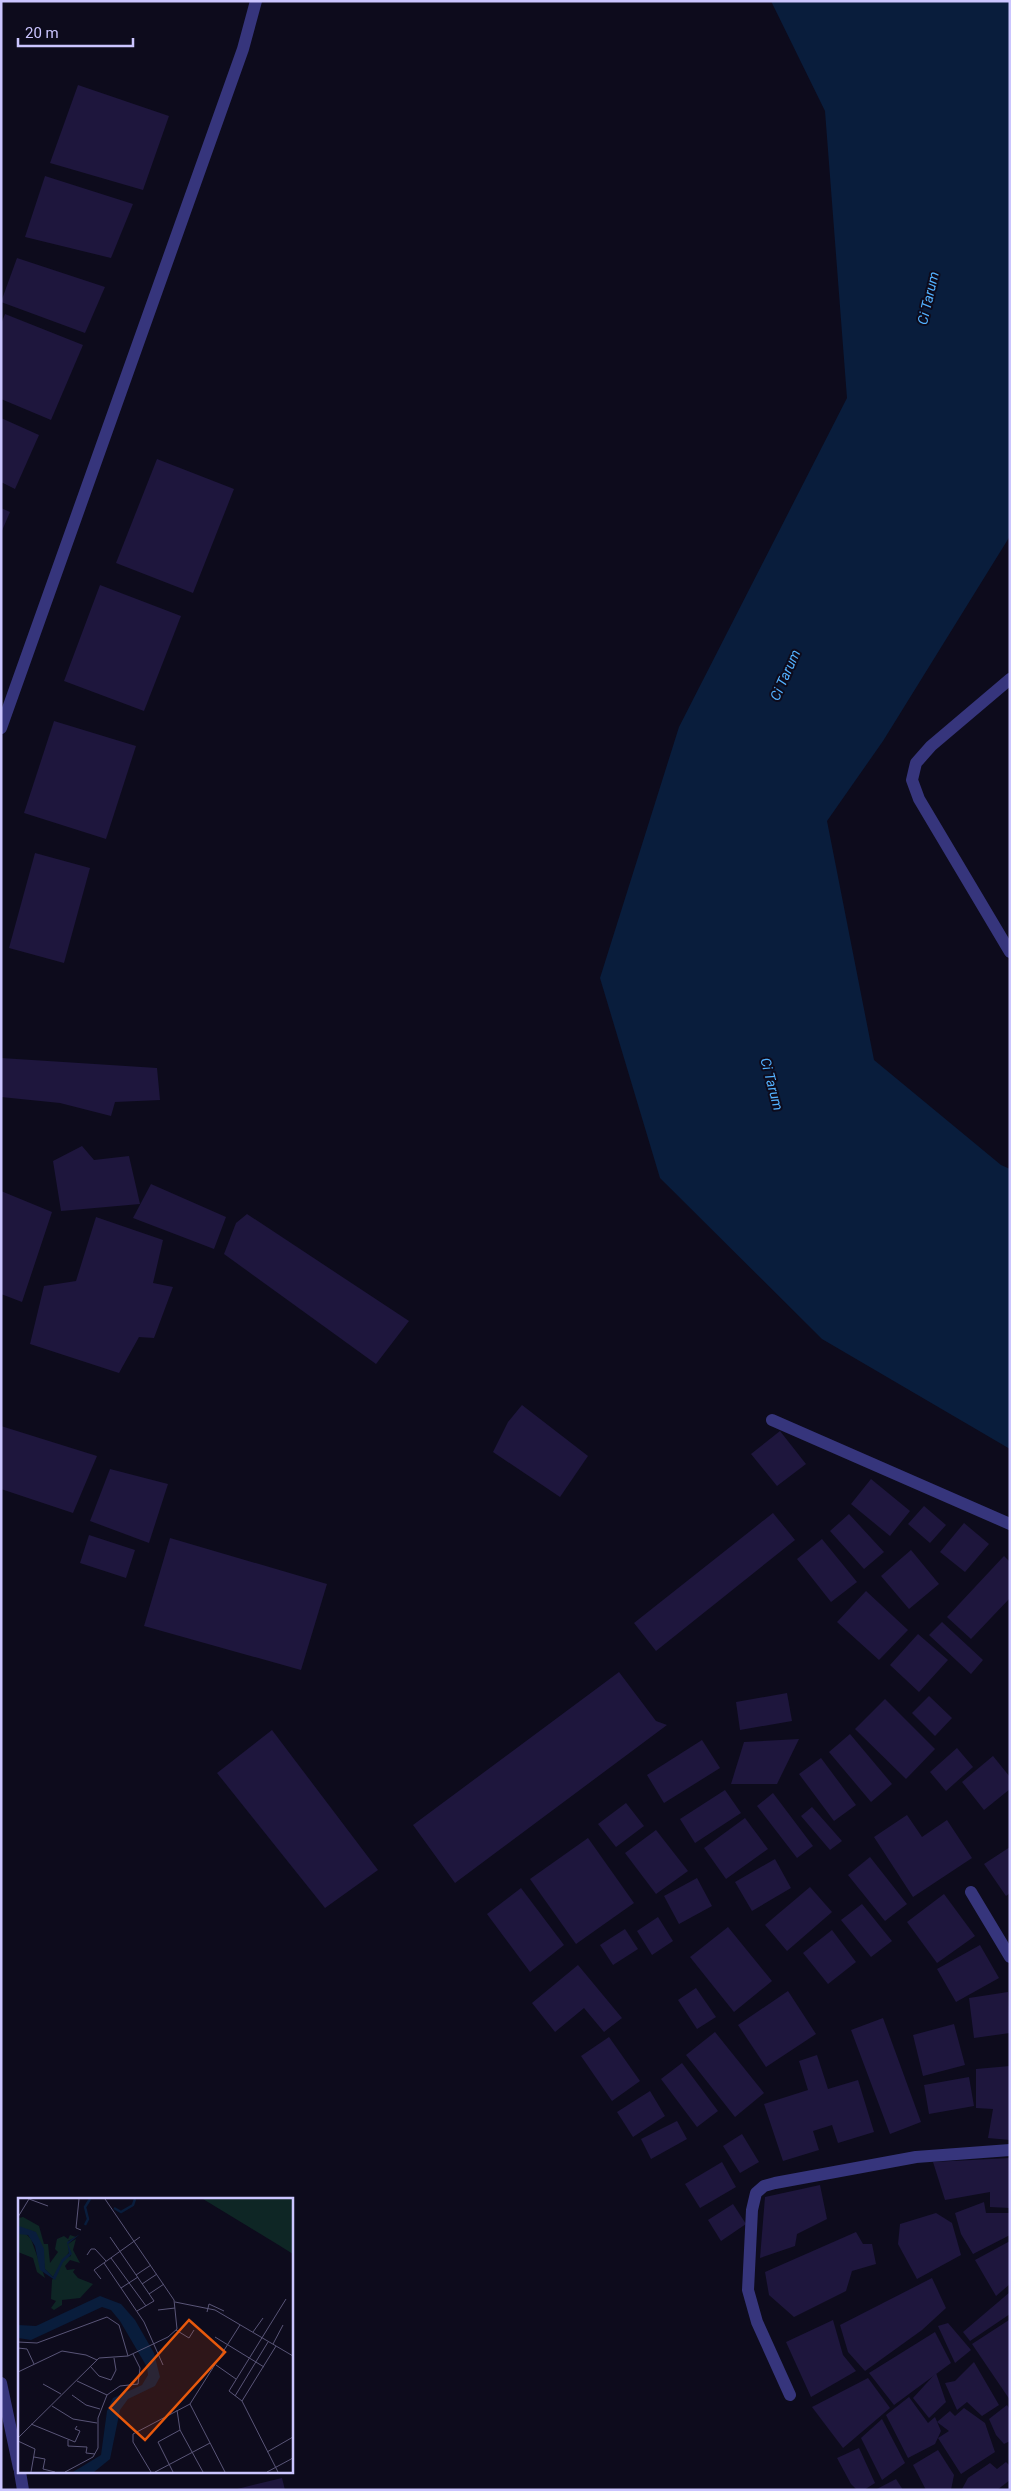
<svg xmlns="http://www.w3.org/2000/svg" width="1011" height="2491" font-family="Roboto,sans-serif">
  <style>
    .water { fill: #091d3c }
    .building { fill: #1e163d }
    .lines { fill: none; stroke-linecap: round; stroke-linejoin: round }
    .minor { stroke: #36357c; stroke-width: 12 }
    .labels { text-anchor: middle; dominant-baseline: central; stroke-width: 4; stroke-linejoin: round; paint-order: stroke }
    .water-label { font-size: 14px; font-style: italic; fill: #53b1ff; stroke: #0d0b1c }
    .inset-river { fill: none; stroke: #091d3c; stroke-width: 2.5 }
    .inset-road { fill: none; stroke: #595577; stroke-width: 1 }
    .view { fill: #e8590c; fill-opacity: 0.15; stroke: #e8590c; stroke-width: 2.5 }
    .inset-edge { fill: none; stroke: #cbc5ff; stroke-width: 2.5 }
  </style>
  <rect width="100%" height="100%" fill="#0d0b1c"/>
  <polygon class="water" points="771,1 1010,1 1010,536 883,741 827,821 874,1060 1001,1165 1010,1169 1010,1449 822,1339 660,1178 600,978 679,727 847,398 825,111"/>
  <g class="building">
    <polygon points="78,85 169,116 143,190 50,163"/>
    <polygon points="45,176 133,204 111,258 25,237"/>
    <polygon points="17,258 105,287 85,333 1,302"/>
    <polygon points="5,314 83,345 51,420 1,399 1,324"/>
    <polygon points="1,418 39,435 15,489 1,482"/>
    <polygon points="157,459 234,489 193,593 116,563"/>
    <polygon points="1,508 10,512 1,533"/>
    <polygon points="100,585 181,616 144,711 64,681"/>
    <polygon points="54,721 136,746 106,839 24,813"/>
    <polygon points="35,853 90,868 64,963 9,948"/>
    <polygon points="1,1058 157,1068 160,1100 115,1102 111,1116 60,1103 1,1097"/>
    <polygon points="82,1146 94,1160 129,1156 140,1204 61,1211 53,1161"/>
    <polygon points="151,1184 226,1217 214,1249 133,1218"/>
    <polygon points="1,1191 52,1212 22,1302 1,1294"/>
    <polygon points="247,1214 409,1321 376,1364 224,1254 236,1223"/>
    <polygon points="96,1217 163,1240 153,1283 173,1287 154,1338 139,1337 119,1373 30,1344 44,1286 76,1281"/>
    <polygon points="522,1405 588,1456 560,1497 493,1452 508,1422"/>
    <polygon points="1,1426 97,1456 73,1513 1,1489"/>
    <polygon points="780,1431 806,1464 777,1486 751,1454"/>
    <polygon points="110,1469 168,1484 149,1543 90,1521"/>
    <polygon points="871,1479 910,1511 890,1536 851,1504"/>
    <polygon points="924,1506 946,1525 930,1543 908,1524"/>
    <polygon points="773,1513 795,1540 656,1651 634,1623"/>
    <polygon points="849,1514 884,1552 864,1569 830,1531"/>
    <polygon points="964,1523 989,1544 965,1572 940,1552"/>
    <polygon points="89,1535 135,1550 126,1578 80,1563"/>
    <polygon points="170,1538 327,1584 301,1670 144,1626"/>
    <polygon points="822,1539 857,1582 831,1602 797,1559"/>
    <polygon points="911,1550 939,1584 909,1609 881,1576"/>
    <polygon points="1004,1556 1010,1562 1010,1598 971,1639 947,1617"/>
    <polygon points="866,1591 908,1630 879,1660 837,1622"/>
    <polygon points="942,1622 983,1660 971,1674 929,1635"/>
    <polygon points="918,1634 948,1660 919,1692 890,1665"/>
    <polygon points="619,1672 656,1721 667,1725 455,1883 413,1825"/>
    <polygon points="787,1693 792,1721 740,1730 736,1702"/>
    <polygon points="929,1696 952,1718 935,1736 912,1713"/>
    <polygon points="885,1699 935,1749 906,1779 855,1729"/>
    <polygon points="272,1730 378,1870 325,1908 217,1773"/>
    <polygon points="850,1734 892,1784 871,1802 829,1752"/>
    <polygon points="799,1739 777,1784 731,1784 744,1742"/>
    <polygon points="702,1740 720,1768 664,1803 647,1775"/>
    <polygon points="957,1748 973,1767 946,1791 930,1772"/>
    <polygon points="993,1756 1010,1777 1010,1789 984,1810 962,1782"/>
    <polygon points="821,1758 856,1805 834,1821 799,1774"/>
    <polygon points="725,1790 741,1813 695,1843 680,1819"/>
    <polygon points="773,1793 813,1846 797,1858 757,1806"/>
    <polygon points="626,1803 644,1826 616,1847 598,1824"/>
    <polygon points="812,1807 842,1841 830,1850 801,1816"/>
    <polygon points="907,1815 922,1837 947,1820 972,1858 913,1897 874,1837"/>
    <polygon points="745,1818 768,1849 726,1879 704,1848"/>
    <polygon points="656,1830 688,1871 656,1894 625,1853"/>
    <polygon points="588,1838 634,1903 576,1944 530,1879"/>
    <polygon points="1010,1847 1010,1893 1006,1896 984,1864"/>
    <polygon points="870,1857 907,1904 885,1921 848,1875"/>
    <polygon points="775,1859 791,1888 752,1911 735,1882"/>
    <polygon points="697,1878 712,1906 679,1924 664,1896"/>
    <polygon points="810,1887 832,1912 787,1951 765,1925"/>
    <polygon points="521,1888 564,1945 530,1972 487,1914"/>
    <polygon points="944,1894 975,1936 937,1963 907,1922"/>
    <polygon points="862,1904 892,1941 871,1957 841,1920"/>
    <polygon points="658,1917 673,1941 652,1955 637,1931"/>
    <polygon points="728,1927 772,1981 734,2012 690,1957"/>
    <polygon points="625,1929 638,1949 613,1965 600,1945"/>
    <polygon points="832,1930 856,1962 828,1984 803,1953"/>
    <polygon points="980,1945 999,1978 956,2002 937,1969"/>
    <polygon points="578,1965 622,2018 604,2032 584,2008 555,2032 532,2003"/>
    <polygon points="696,1988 716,2017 697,2029 678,2000"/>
    <polygon points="788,1991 816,2034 766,2067 738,2025"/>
    <polygon points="1008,1992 1010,2033 974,2038 969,1998"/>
    <polygon points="883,2018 921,2122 890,2134 851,2030"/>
    <polygon points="954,2024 965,2065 923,2076 913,2035"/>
    <polygon points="715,2032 764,2093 735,2117 686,2055"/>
    <polygon points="609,2037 640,2081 612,2101 581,2056"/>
    <polygon points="817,2055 828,2089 858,2080 874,2132 838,2143 832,2125 813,2131 819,2150 783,2161 764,2104 808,2090 799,2061"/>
    <polygon points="682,2063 718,2111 697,2127 661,2079"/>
    <polygon points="1010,2066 1010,2140 988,2138 993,2109 976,2108 976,2069"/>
    <polygon points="969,2077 974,2106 929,2114 924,2085"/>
    <polygon points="650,2091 665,2116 633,2137 617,2112"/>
    <polygon points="677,2121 687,2139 651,2159 641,2139"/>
    <polygon points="742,2134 759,2162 740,2173 723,2146"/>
    <polygon points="1010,2158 1010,2208 990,2207 990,2192 945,2200 933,2162"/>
    <polygon points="722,2162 736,2187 700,2208 685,2184"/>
    <polygon points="820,2185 827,2219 797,2234 795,2246 760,2258 765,2197"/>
    <polygon points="984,2202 986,2213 1010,2213 1010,2235 973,2254 961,2234 955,2213"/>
    <polygon points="733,2204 746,2224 721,2241 708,2220"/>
    <polygon points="936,2213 952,2223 961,2255 917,2279 898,2244 900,2224"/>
    <polygon points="856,2232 863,2244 872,2244 876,2264 852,2271 846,2291 794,2317 769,2295 765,2272"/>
    <polygon points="1010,2241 1010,2284 996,2296 975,2260"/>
    <polygon points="932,2278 946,2308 922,2330 865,2371 848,2352 840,2325"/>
    <polygon points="1010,2292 1010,2314 970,2341 963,2332"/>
    <polygon points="833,2320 843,2355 856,2371 811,2397 786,2342"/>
    <polygon points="1009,2320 1010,2321 1010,2400 972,2344"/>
    <polygon points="948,2323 971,2350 955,2363 938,2326"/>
    <polygon points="935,2332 951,2363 894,2405 869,2373"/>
    <polygon points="974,2362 999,2405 982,2416 967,2402 957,2410 945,2383 955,2381"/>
    <polygon points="936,2373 946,2402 929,2418 913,2398"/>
    <polygon points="868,2378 890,2408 843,2448 812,2407"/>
    <polygon points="909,2397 928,2423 935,2417 941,2431 935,2444 908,2458 886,2415"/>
    <polygon points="1007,2405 1010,2410 1010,2441 1004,2444 996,2435 989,2419"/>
    <polygon points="964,2408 985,2423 995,2452 961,2474 938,2438 949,2431 937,2422 950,2411 955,2416"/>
    <polygon points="882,2419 905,2463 882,2480 861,2438"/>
    <polygon points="859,2448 875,2483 864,2490 857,2490 851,2484 837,2458"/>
    <polygon points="938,2450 954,2475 951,2490 926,2490 913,2465"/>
    <polygon points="1006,2462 1010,2466 1010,2480 997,2490 962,2489 968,2478 990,2463 997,2469"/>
    <polygon points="282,2478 285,2490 237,2490 237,2489"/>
    <polygon points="896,2479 903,2490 875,2490"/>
  </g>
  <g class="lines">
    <g class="minor">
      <polyline points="1010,679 931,746 916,763 912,780 919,799 1010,952"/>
      <polyline points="1,728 243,49 256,1"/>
      <polyline points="772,1420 1010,1524"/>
      <polyline points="971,1892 1010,1957"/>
      <polyline points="1,2383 19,2468"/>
      <polyline points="790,2395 757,2322 748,2290 752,2210 756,2193 764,2186 775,2183 916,2157 1010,2150"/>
      <polyline points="20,2472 23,2490"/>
    </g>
  </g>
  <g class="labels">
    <g class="water-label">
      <text transform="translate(928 298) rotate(-77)">Ci Tarum</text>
      <text transform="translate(785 675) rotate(-66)">Ci Tarum</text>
      <text transform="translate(772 1084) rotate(75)">Ci Tarum</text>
    </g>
  </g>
  <g transform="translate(18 2198)">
    <rect width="275" height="275" fill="#0d0b1c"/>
    <path d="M185 1H275V56L259 46ZM5 19 21 28 26 46H30L32 65 40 54 37 51 39 41 46 38 50 41 52 37 58 39 50 43 51 54 35 79 27 71 23 46 0 29 1 20ZM0 36H8L13 41 27 80 19 74 15 60 0 54ZM58 41 55 52 62 65 52 62 47 68 49 72 57 71 55 74 60 80 75 86 62 100 44 102V107L36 112 33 110 38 103 33 101 34 82 47 60 53 58 50 46Z" fill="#0e2625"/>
    <path d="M1 28 18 34 26 51 27 71 35 79 44 61 51 55 49 44 62 36 50 46 54 56 45 64 37 82 22 72 17 48 10 37 0 36ZM82 98 103 106 117 122 136 155 142 179 137 188 110 201 102 212 92 261 76 274H55L83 257 89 213 95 200 124 187 130 177 129 169 102 123 93 112 84 109 13 142 0 140V127L18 128Z" fill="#091d3c"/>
    <path class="inset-river" d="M96 10 103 14 115 7 117 1M67 27 70 21 67 9 72 1"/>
    <path class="inset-road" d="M11 1 30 8M61 1 58 30 63 32M0 19 11 1M92 39 136 103 119 113M69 57 73 51H77L88 63M93 60 128 108M86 65 103 90 120 79M118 77 133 67M83 81 76 72 122 39M124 86 139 76M103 90 126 124 145 167M131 96 146 86M157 104 197 112 275 158M140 112 157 110M189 114 191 106 206 113M158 132 171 140 176 132M235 134 245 120M197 139 246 169M0 144 19 145 89 119 101 127 110 158M255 146 265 127M0 150 9 151 16 166M198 167 218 181M72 168 81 178 93 182 98 172 96 160M0 174 44 153 68 157 79 162M59 183 89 197M25 186 43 196M54 197 68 207 82 211M217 198 250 144M224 203 258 148M34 208 55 221 79 225M159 212 162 232M13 226 57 244 62 233 57 231 59 228M0 240 81 160 110 158 150 139 159 131 156 102 87 1M50 242V248L69 249 68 255 77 256M0 243 17 251 13 274M249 254 275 239M16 259 27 261 25 271 37 274M47 274 75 259 80 250V220L89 197 102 188 120 186 122 170 115 156M133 274 115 244V236L172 206M137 274 192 245M155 274 140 244 162 232 185 274M207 274 172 206 222 127M249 274 275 260M260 274 224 203 211 193 268 101"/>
    <path class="view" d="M171 122 207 154 127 242 92 210Z"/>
    <rect width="275" height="275" class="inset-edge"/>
  </g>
  <rect width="1011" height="2491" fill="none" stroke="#cbc5ff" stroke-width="5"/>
  <path d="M18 38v8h115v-8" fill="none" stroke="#cbc5ff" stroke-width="2.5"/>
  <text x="25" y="38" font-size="15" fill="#cbc5ff" stroke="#0d0b1c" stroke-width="4" paint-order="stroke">20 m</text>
</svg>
